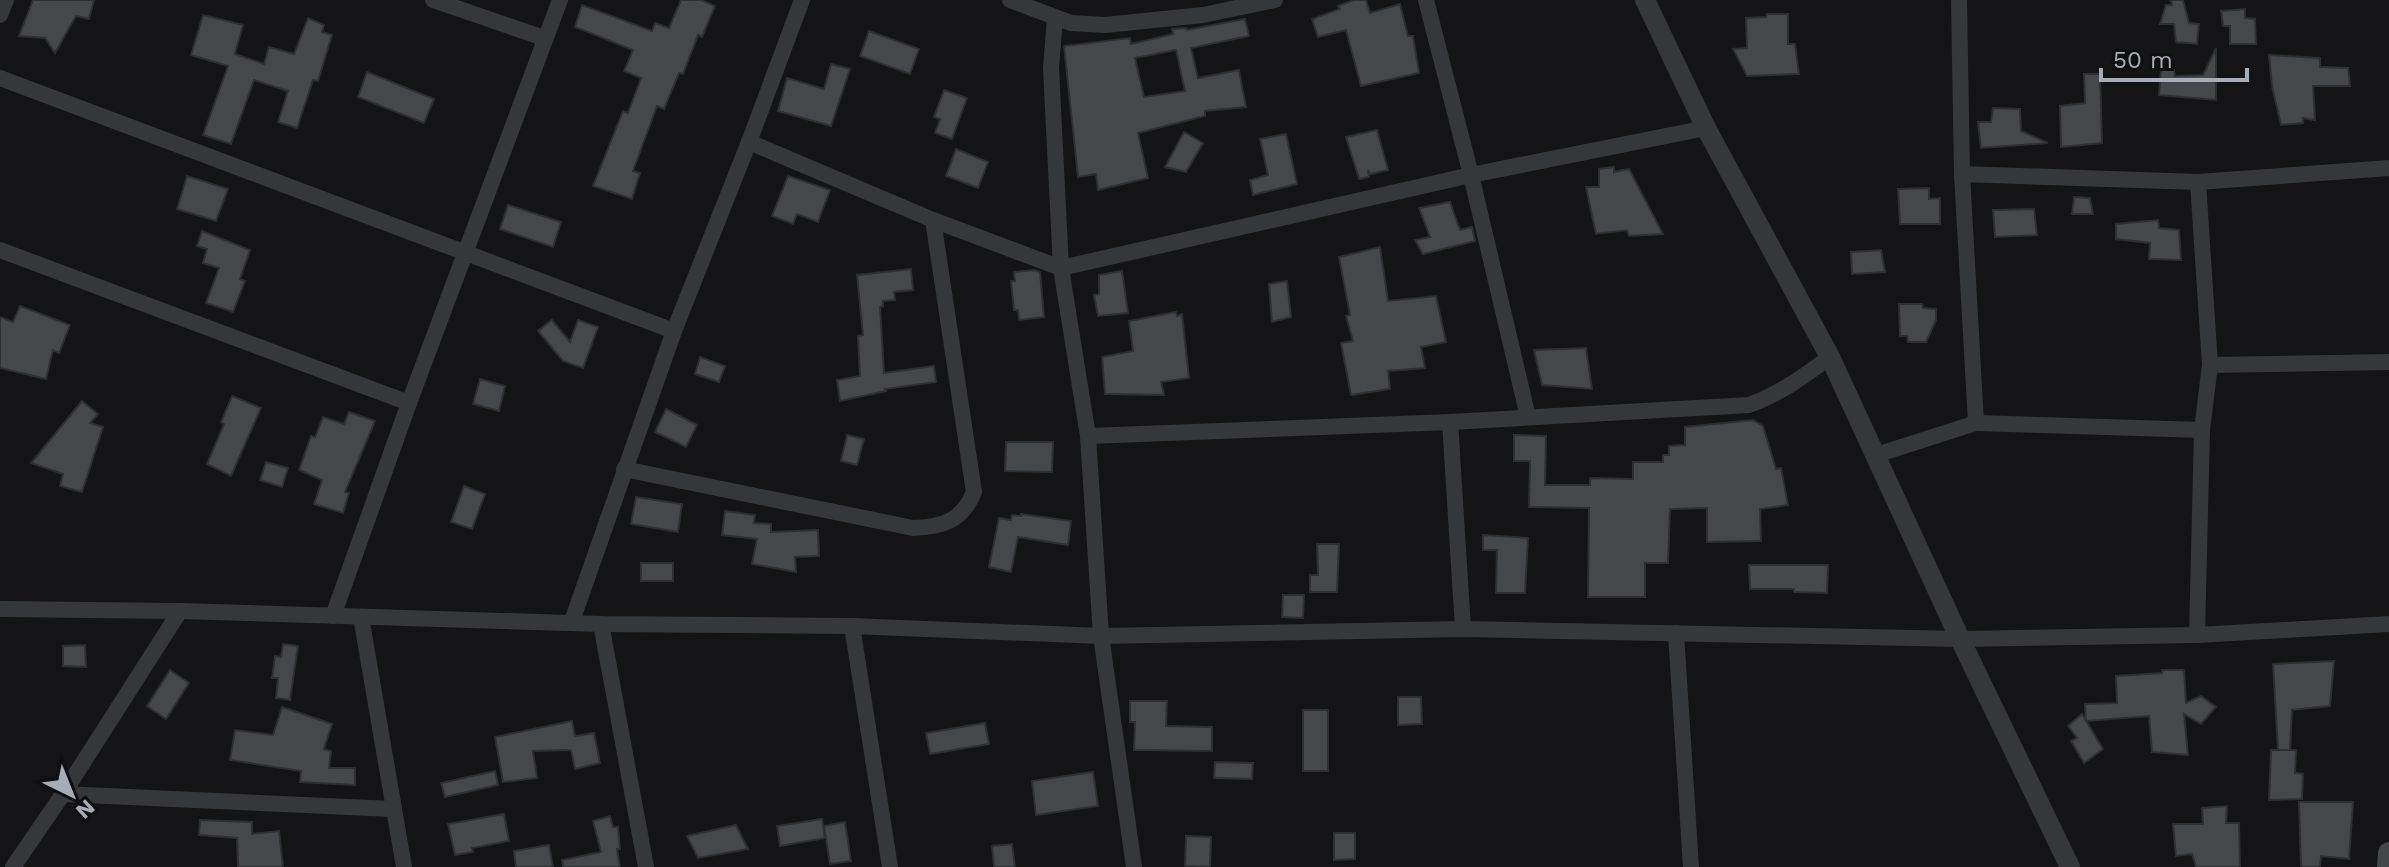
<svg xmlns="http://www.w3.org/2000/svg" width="2389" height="867" font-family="'Work Sans',sans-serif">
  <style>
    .building { fill: #46474b; stroke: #2e2f32; stroke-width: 2; fill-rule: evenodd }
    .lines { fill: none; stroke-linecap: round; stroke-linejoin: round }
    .minor { stroke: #36373a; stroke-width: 16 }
    .tertiary { stroke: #36373a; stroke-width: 20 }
    .secondary { stroke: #44464a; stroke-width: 22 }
  </style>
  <rect width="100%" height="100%" fill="#141416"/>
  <g class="building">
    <polygon points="33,0 94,0 89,19 76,16 55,53 45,38 19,36"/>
    <polygon points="681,0 701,0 715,6 702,37 698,35 683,74 679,73 664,109 657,106 633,171 640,173 632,199 593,186 623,111 628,113 641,78 624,71 633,50 575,27 582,5 652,31 655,23 669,28"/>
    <polygon points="1354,0 1366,0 1370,13 1400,4 1408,36 1413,36 1419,73 1361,86 1346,30 1318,37 1312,19 1340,9 1338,6"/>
    <polygon points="2171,0 2183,0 2189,23 2199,24 2197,44 2176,42 2174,24 2160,24 2166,5 2172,5"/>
    <polygon points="2245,9 2245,18 2255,19 2256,44 2230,44 2230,26 2223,26 2221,11"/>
    <polygon points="1767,14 1788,14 1788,44 1795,44 1799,74 1747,76 1733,49 1747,48 1746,18 1766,17"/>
    <polygon points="203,15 243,25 235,54 264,64 269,47 294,54 308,18 324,25 322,32 332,35 318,81 313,80 297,128 278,122 288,91 254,80 231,144 203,135 228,66 191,55"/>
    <path d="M1245 19 1249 36 1191 48 1198 78 1239 70 1246 107 1205 111V116L1138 133 1148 178 1098 190 1096 174 1078 177 1064 46 1130 38 1131 44 1173 34 1172 29 1186 28 1187 30ZM1176 50 1185 91 1144 97 1135 58Z"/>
    <polygon points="869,31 919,49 910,74 860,56"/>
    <polygon points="2216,48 2216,100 2159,95 2161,69 2174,70 2175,76 2203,75"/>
    <polygon points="2269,55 2320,58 2320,67 2348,68 2350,86 2313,86 2315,120 2303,118 2303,123 2281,125 2272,86"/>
    <polygon points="831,64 850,69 831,126 778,111 787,78 824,89"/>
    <polygon points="367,72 434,99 424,123 358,97"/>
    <polygon points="2084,74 2100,74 2102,143 2061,147 2060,106 2085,103"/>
    <polygon points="944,90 967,98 952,139 935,133 940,119 934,117"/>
    <polygon points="1993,108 2020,109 2021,131 2048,143 1981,148 1978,122 1991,122"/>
    <polygon points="1377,130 1388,170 1370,174 1368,170 1369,177 1359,179 1346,137"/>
    <polygon points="1184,132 1203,143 1186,172 1165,167"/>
    <polygon points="1286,134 1297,184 1253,195 1250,180 1268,175 1260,139"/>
    <polygon points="956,149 988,162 978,188 946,176"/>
    <polygon points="1614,167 1614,172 1629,169 1663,234 1629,236 1627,230 1596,234 1586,187 1599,187 1599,169"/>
    <polygon points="187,176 228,189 216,221 177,209"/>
    <polygon points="788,176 830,190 818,222 797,214 793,224 772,216"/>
    <polygon points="1929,188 1929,199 1940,198 1940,224 1900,224 1898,189"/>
    <polygon points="2074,197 2090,198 2093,214 2072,214"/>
    <polygon points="1450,202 1460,230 1472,227 1475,241 1423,254 1415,240 1430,237 1419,208"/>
    <polygon points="508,205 561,222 553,247 500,229"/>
    <polygon points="2034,209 2037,235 1995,237 1993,210"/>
    <polygon points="2158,220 2159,228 2179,230 2181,260 2149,259 2150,243 2116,239 2116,224"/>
    <polygon points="202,231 250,250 240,279 245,281 233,312 206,303 219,268 203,263 207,249 197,246"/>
    <polygon points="1380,247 1388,301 1436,296 1446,342 1421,347 1425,368 1388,371 1390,389 1351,395 1341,343 1353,341 1346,316 1350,315 1339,257"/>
    <polygon points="1881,250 1885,272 1852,274 1851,252"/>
    <polygon points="911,269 913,290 894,292 895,300 883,301 883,306 880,307 884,373 934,366 936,382 885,389 886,391 840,401 837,380 860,376 858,336 863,335 857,275"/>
    <polygon points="1034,270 1040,272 1044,317 1019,320 1018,310 1014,310 1011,281 1015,281 1014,272"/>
    <polygon points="1122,271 1128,313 1098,316 1094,295 1099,294 1099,275"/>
    <polygon points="1287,281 1291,317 1272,322 1269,284"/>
    <polygon points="1899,304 1922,304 1923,308 1936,309 1936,320 1926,342 1908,342 1907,336 1900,336"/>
    <polygon points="20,306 70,325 59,353 53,350 46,379 0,368 0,317 13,322"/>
    <polygon points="1176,312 1177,316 1182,314 1189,378 1161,382 1164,395 1105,394 1102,357 1133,351 1129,321"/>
    <polygon points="552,320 570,342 578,320 598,327 583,368 563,361 538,331"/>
    <polygon points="1586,348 1592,389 1542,385 1534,350"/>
    <polygon points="700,357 725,366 719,382 695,374"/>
    <polygon points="480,379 505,386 499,411 473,404"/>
    <polygon points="232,396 261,408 231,476 207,464 224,424 221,422"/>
    <polygon points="82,401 98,414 90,423 103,427 82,492 60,486 63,474 31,463"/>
    <polygon points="666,409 697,425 686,447 655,432"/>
    <polygon points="349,412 375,421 345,492 349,493 343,513 314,504 322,480 299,470 311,436 315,437 323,417 344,424"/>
    <polygon points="1753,420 1763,426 1776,469 1781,468 1788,505 1760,509 1761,541 1707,542 1707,508 1670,509 1668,563 1645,563 1645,597 1588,597 1589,508 1529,507 1530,461 1514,461 1514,435 1546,436 1545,485 1590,485 1590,478 1633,479 1633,462 1663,462 1663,455 1669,455 1669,446 1685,445 1685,427"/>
    <polygon points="847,435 864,439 857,465 841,461"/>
    <polygon points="1006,442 1053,442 1052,472 1005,471"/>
    <polygon points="266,462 288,468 282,487 260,480"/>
    <polygon points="464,486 485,494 472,529 451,522"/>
    <polygon points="636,497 682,504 678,532 631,524"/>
    <polygon points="725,511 755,515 754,523 771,524 771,532 818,530 819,556 795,557 796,572 752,564 757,539 722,535"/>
    <polygon points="1021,514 1071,521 1068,545 1018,537 1011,572 989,567 999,518 1011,520 1012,515 1021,516"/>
    <polygon points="1483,535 1528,538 1525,593 1496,593 1497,550 1483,550"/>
    <polygon points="1317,544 1339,544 1337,592 1310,592 1310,575 1318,575"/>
    <rect x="641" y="563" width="32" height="18"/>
    <polygon points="1749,565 1828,565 1827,593 1794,592 1794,589 1750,589"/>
    <polygon points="1283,595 1304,595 1303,618 1282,617"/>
    <polygon points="283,644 298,646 290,700 276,698 278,678 272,678 275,656 281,657"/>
    <polygon points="85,645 86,667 63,666 63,646"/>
    <polygon points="2334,661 2330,706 2292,710 2290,750 2278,750 2273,664"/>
    <polygon points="170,670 189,683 166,719 147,706"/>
    <polygon points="2162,670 2184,670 2186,703 2201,696 2216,707 2201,724 2184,714 2188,755 2152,752 2149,716 2086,721 2085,704 2117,703 2116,676 2162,673"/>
    <polygon points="1398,697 1421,697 1422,724 1398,725"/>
    <polygon points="1130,701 1167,701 1166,726 1212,727 1212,751 1134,750 1135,722 1130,722"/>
    <polygon points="282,707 332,724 324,749 331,751 329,768 355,768 355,785 300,782 301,771 230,760 235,730 273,735"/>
    <rect x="1303" y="710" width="25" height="61"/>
    <polygon points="2082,714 2103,749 2084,763 2071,741 2077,738 2068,726"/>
    <polygon points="572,721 575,736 594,733 600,763 575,769 571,750 533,751 537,778 503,782 495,737"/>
    <polygon points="985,723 989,744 930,754 926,733"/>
    <polygon points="2271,750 2296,750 2295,773 2303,774 2302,799 2269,800"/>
    <polygon points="1215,762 1253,763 1252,779 1214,778"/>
    <polygon points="495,771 498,785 445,797 441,783"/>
    <polygon points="1093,772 1098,806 1036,815 1032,781"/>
    <polygon points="2299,802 2353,802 2349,859 2321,856 2320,867 2301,867"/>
    <polygon points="2227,806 2226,823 2239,823 2240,867 2196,867 2192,854 2176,856 2173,824 2203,824 2202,808"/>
    <polygon points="504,814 509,841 472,848 473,852 455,855 448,824"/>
    <polygon points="610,816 613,827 618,827 620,849 617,849 620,867 563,867 562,860 601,852 593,821"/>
    <polygon points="822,819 825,838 780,846 777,826"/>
    <polygon points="200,820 252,822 252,834 279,831 283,867 238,867 237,838 199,835"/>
    <polygon points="845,822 851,861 830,864 824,826"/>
    <polygon points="736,825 748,849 698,858 687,836"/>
    <polygon points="1334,833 1355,833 1355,859 1334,860"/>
    <polygon points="1186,836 1211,837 1210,867 1185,866"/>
    <polygon points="1012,844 1015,867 994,867 992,846"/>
    <polygon points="549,845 553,867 516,867 514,851"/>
  </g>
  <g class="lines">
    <g class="minor">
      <polyline points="433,0 544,38"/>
      <polyline points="1010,0 1071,23 1105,25 1203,15 1275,0"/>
      <polyline points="1426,0 1471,175 1528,417"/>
      <polyline points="0,15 6,0"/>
      <polyline points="1055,18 1051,68 1061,268 1088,436 1101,636 1134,867"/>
      <polyline points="0,78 674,331"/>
      <polyline points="749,142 933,220 1061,268 1471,175 1706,128"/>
      <polyline points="1962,174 2198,182 2389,168"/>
      <polyline points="0,250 409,403"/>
      <polyline points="2210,365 2389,362"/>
      <polyline points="1450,422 1463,629"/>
      <polyline points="1976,423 2202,430"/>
      <path d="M1088 436 1450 422 1749 405C1780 394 1804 376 1830 357"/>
      <polyline points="1876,455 1976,423 1962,174 1959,0"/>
      <path d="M624 469 913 528C943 527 962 521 974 492L933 220"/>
      <polyline points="0,609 180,611 601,624 852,626 1101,636 1463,629 1960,639 2197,635 2389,624"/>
      <polyline points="333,616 409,403 560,0"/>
      <polyline points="361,617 404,867"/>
      <polyline points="572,621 674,331 749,142 802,0"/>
      <polyline points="601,624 646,867"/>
      <polyline points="852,626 890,867"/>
      <polyline points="1676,633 1691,867"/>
      <polyline points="2197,635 2202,430 2210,365 2198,182"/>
      <polyline points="63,794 393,809"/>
      <polyline points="13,867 63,794 180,611"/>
    </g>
    <polyline class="tertiary" points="1645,0 1706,128 1830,357 1960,639 2070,867"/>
    <polyline class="secondary" points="2388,867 2389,853"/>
  </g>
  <g transform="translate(72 795) rotate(137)" stroke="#0f0f11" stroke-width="6" paint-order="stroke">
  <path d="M0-6L14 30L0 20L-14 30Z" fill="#a7acb5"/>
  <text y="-12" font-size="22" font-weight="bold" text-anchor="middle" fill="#a7acb5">N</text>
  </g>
  <path d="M2101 68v12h146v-12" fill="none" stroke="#a7acb5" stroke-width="4"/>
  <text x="2113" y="68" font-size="24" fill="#a7acb5" stroke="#0f0f11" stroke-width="6" paint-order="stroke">50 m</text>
</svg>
